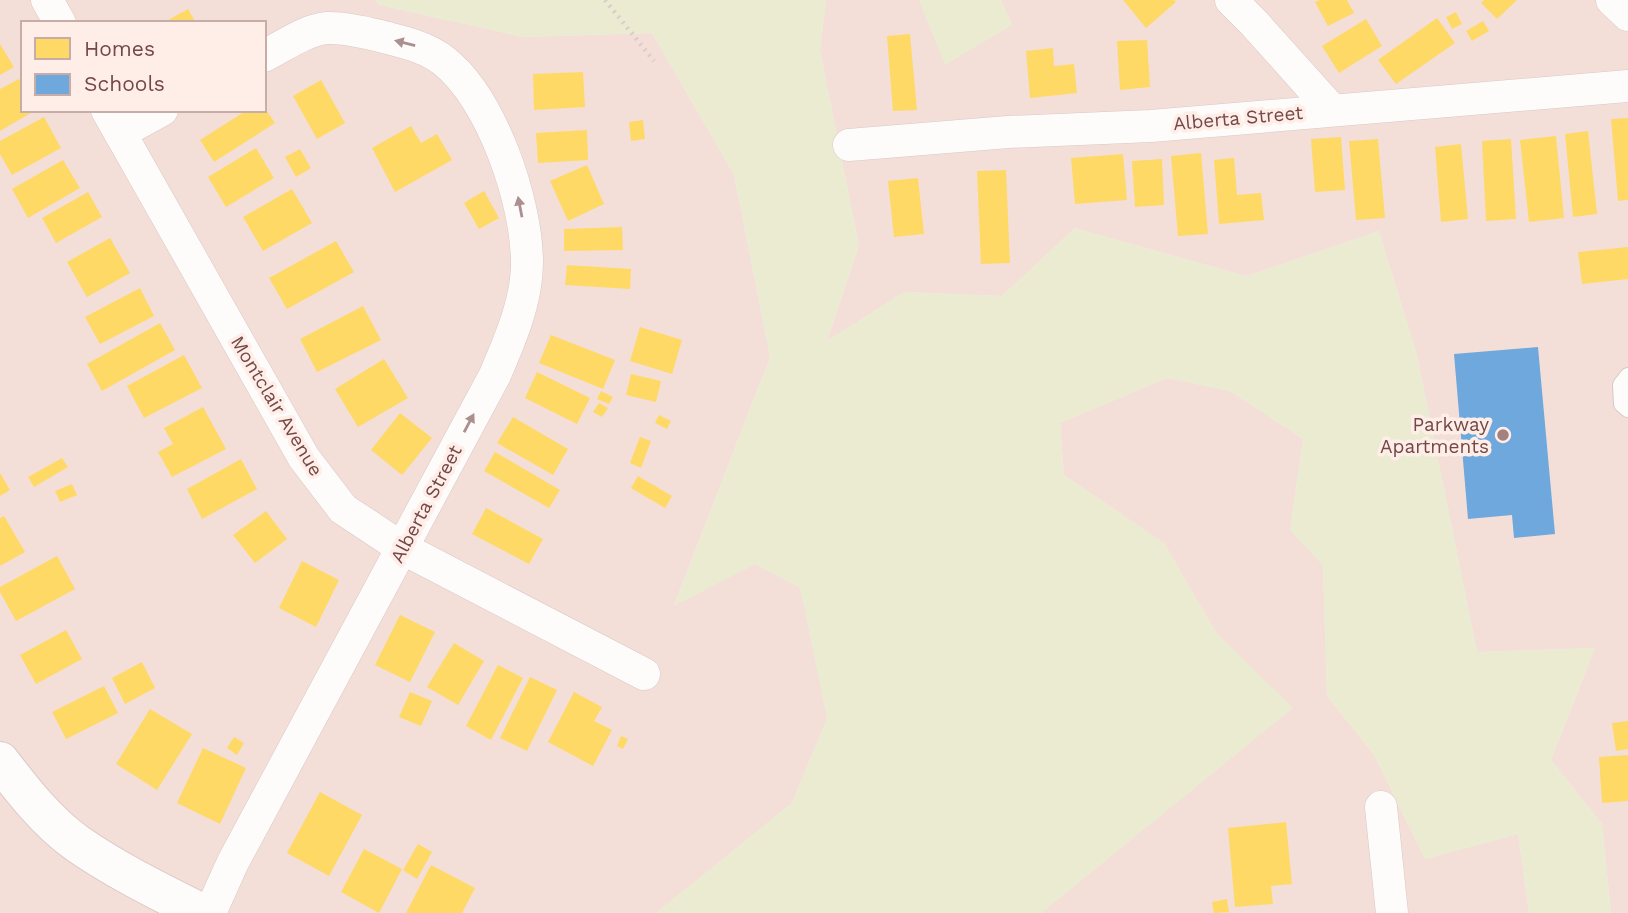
<svg xmlns="http://www.w3.org/2000/svg" width="1628" height="913" font-family="'Work Sans',sans-serif">
  <style>
    .residential { fill: #f3dfd8; fill-rule: evenodd }
    .green { fill: #eaebd1 }
    .homes { fill: #ffd966 }
    .schools { fill: #6fa8dc }
    .lines { fill: none; stroke-linecap: round; stroke-linejoin: round }
    .lane-casing { stroke: #d8c8c5; stroke-width: 18 }
    .street-casing { stroke: #d8c8c5; stroke-width: 33 }
    .secondary-casing { stroke: #d9c8c6; stroke-width: 40 }
    .path { stroke: #d9cccb; stroke-width: 4.5; stroke-dasharray: 2 5; stroke-linecap: butt }
    .lane { stroke: #fefcfb; stroke-width: 16 }
    .street { stroke: #fefcfb; stroke-width: 32 }
    .secondary { stroke: #fefcfb; stroke-width: 38 }
    .oneway { fill: #ab908f }
    .poi-dot { fill: #a2817f; stroke: #ffeee8; stroke-width: 2.5 }
    .labels { text-anchor: middle; dominant-baseline: central; stroke-width: 7; stroke-linejoin: round; paint-order: stroke }
    .street-label { font-size: 19px; fill: #744847; stroke: #ffeee8 }
    .poi-label { font-size: 19px; fill: #744847; stroke: #ffeee8; text-anchor: end }
  </style>
  <rect width="100%" height="100%" fill="#f7ece7"/>
  <g class="residential">
    <path d="M0 0H376L379 5 523 37 652 33 734 175 770 357 674 605 755 564 801 588 827 718 792 803 656 913H0ZM23 23H264V110H23Z"/>
    <polygon points="826,0 919,0 945,64 1012,25 1001,0 1628,0 1628,913 1611,913 1602,824 1551,760 1595,648 1477,652 1417,355 1379,231 1246,276 1075,228 1002,296 904,292 827,341 859,246 820,50"/>
    <polygon points="1167,378 1230,391 1303,439 1290,530 1323,565 1327,696 1374,755 1425,859 1518,834 1529,913 1041,913 1292,708 1217,634 1164,543 1064,475 1060,423"/>
  </g>
  <g class="green">
    <polygon points="376,0 826,0 820,50 859,246 827,341 904,292 1002,296 1075,228 1246,276 1379,231 1417,355 1477,652 1595,648 1551,760 1602,824 1611,913 1529,913 1518,834 1425,859 1374,755 1327,696 1323,565 1290,530 1303,439 1230,391 1167,378 1060,423 1064,475 1164,543 1217,634 1293,708 1041,913 656,913 792,803 827,718 800,588 755,564 674,606 770,357 734,175 652,33 523,37 379,5"/>
    <polygon points="919,0 1001,0 1012,25 945,65"/>
  </g>
  <g class="homes">
    <polygon points="1123,0 1174,0 1176,2 1146,28"/>
    <polygon points="1320,0 1347,0 1354,13 1328,26 1315,2"/>
    <polygon points="1484,0 1517,0 1497,19 1481,3"/>
    <polygon points="188,9 196,23 163,23"/>
    <polygon points="1456,12 1462,24 1452,29 1446,17"/>
    <polygon points="1437,18 1455,43 1396,84 1378,60"/>
    <polygon points="1366,19 1382,46 1339,73 1322,46"/>
    <polygon points="1483,21 1489,31 1472,41 1466,31"/>
    <polygon points="910,34 917,110 893,111 887,36"/>
    <polygon points="1147,40 1150,87 1120,90 1117,41"/>
    <polygon points="0,44 14,67 0,75"/>
    <polygon points="1053,48 1054,66 1074,64 1077,93 1030,98 1026,51"/>
    <polygon points="583,72 585,107 534,110 533,74"/>
    <polygon points="19,79 23,85 23,110 36,110 0,131 0,89"/>
    <polygon points="321,80 345,123 317,139 293,96"/>
    <polygon points="264,107 275,123 214,162 200,140 247,110 264,110"/>
    <polygon points="44,117 61,148 12,175 0,154 0,141"/>
    <polygon points="1628,118 1628,200 1618,201 1611,119"/>
    <polygon points="643,120 645,139 631,141 629,122"/>
    <polygon points="411,126 421,143 437,134 452,160 395,192 372,148"/>
    <polygon points="587,130 588,160 538,163 536,133"/>
    <polygon points="1588,131 1597,214 1573,217 1565,134"/>
    <polygon points="1556,136 1564,218 1529,222 1520,140"/>
    <polygon points="1341,137 1345,190 1315,192 1311,139"/>
    <polygon points="1378,139 1385,218 1356,220 1349,141"/>
    <polygon points="1511,139 1516,219 1486,221 1482,141"/>
    <polygon points="1461,144 1468,219 1441,222 1435,147"/>
    <polygon points="256,148 274,178 226,207 208,177"/>
    <polygon points="300,149 311,168 296,177 285,157"/>
    <polygon points="1201,153 1208,234 1178,236 1171,156"/>
    <polygon points="1123,154 1127,200 1075,204 1071,158"/>
    <polygon points="1234,158 1237,195 1261,193 1264,220 1219,224 1214,160"/>
    <polygon points="1162,159 1164,205 1135,207 1132,161"/>
    <polygon points="63,160 80,188 28,218 12,189"/>
    <polygon points="587,165 604,204 568,221 550,181"/>
    <polygon points="1006,170 1010,263 981,264 977,171"/>
    <polygon points="918,178 924,234 894,237 888,181"/>
    <polygon points="292,189 312,223 263,251 243,217"/>
    <polygon points="484,191 499,218 479,229 464,203"/>
    <polygon points="88,192 102,217 56,243 42,218"/>
    <polygon points="622,227 623,250 564,251 564,229"/>
    <polygon points="110,238 130,273 87,297 67,262"/>
    <polygon points="336,241 354,272 287,309 269,278"/>
    <polygon points="1628,247 1628,279 1582,284 1578,252"/>
    <polygon points="567,265 631,269 630,289 565,285"/>
    <polygon points="140,288 154,316 100,344 85,317"/>
    <polygon points="363,306 381,340 317,372 300,339"/>
    <polygon points="160,323 175,350 102,391 87,364"/>
    <polygon points="640,327 682,340 672,374 630,361"/>
    <polygon points="551,335 615,360 603,389 539,363"/>
    <polygon points="184,355 202,388 144,418 127,386"/>
    <polygon points="384,359 408,398 358,427 335,389"/>
    <polygon points="537,372 590,398 577,424 525,398"/>
    <polygon points="631,374 661,381 656,402 626,395"/>
    <polygon points="601,391 613,397 609,404 597,399"/>
    <polygon points="599,403 608,408 602,417 593,412"/>
    <polygon points="203,407 226,449 172,477 158,452 173,444 164,428"/>
    <polygon points="400,413 432,438 402,475 371,450"/>
    <polygon points="659,415 671,421 667,429 655,423"/>
    <polygon points="513,417 568,449 553,475 497,443"/>
    <polygon points="640,437 651,441 641,468 630,463"/>
    <polygon points="495,452 560,490 549,508 484,471"/>
    <polygon points="62,458 68,467 34,487 28,477"/>
    <polygon points="241,459 257,489 202,519 187,489"/>
    <polygon points="0,473 10,490 0,496"/>
    <polygon points="638,476 672,496 665,508 631,488"/>
    <polygon points="72,484 77,495 60,502 55,491"/>
    <polygon points="486,508 543,539 529,564 472,534"/>
    <polygon points="266,511 287,539 255,563 233,535"/>
    <polygon points="4,516 25,552 0,566 0,518"/>
    <polygon points="57,556 75,589 16,621 0,592 0,587"/>
    <polygon points="302,561 339,580 316,627 279,608"/>
    <polygon points="400,615 435,632 410,682 375,665"/>
    <polygon points="66,630 82,659 36,684 20,655"/>
    <polygon points="454,643 484,661 458,705 427,687"/>
    <polygon points="142,662 155,688 125,704 112,678"/>
    <polygon points="498,665 523,678 491,740 466,726"/>
    <polygon points="530,677 557,690 527,751 500,738"/>
    <polygon points="104,686 118,713 66,739 52,712"/>
    <polygon points="410,692 432,701 421,726 399,717"/>
    <polygon points="574,692 602,707 594,721 612,730 593,766 548,742"/>
    <polygon points="150,709 192,734 157,790 116,764"/>
    <polygon points="1628,721 1628,749 1616,751 1612,723"/>
    <polygon points="621,736 628,739 623,749 617,746"/>
    <polygon points="234,737 244,743 237,755 227,748"/>
    <polygon points="203,748 246,768 220,824 177,803"/>
    <polygon points="1628,755 1628,801 1602,803 1599,757"/>
    <polygon points="320,792 362,815 329,876 287,853"/>
    <polygon points="1286,822 1292,884 1271,886 1273,904 1235,907 1228,828"/>
    <polygon points="418,844 432,852 417,879 403,870"/>
    <polygon points="364,849 402,869 379,913 341,892"/>
    <polygon points="431,865 475,888 462,913 406,913"/>
    <polygon points="1227,899 1229,912 1214,913 1212,902"/>
  </g>
  <polygon class="schools" points="1538,347 1555,534 1514,538 1512,515 1468,519 1454,354"/>
  <g class="lines">
    <g class="lane-casing">
      <polyline id="lane" points="1628,376 1621,385 1622,404 1628,409"/>
    </g>
    <g class="street-casing">
      <g id="street">
        <polyline points="47,0 60,23"/>
        <polyline points="1231,0 1254,23 1331,109"/>
        <polyline points="1612,0 1628,15"/>
        <polyline points="107,110 304,458 343,509 402,548 644,674"/>
        <polyline points="120,133 162,110"/>
        <polyline points="849,145 1008,132 1151,126 1628,86"/>
        <polyline points="1381,807 1392,913"/>
        <path d="M210 913 233 862 495 375C510 340 527 301 527 263 527 202 492 99 444 61 425 46 402 42 380 36 364 32 343 27 327 28 305 30 284 46 264 56"/>
      </g>
    </g>
    <g class="secondary-casing">
      <path id="secondary" d="M0 761C23 791 47 822 78 844 117 871 160 892 202 913"/>
    </g>
    <polyline class="path" points="605,0 654,61"/>
    <use href="#lane" class="lane"/>
    <use href="#street" class="street"/>
    <use href="#secondary" class="secondary"/>
  </g>
  <defs><path id="oneway-solid" d="M-6-.8H1V-3.2L6.5 0L1 3.2V.8H-6Z" transform="scale(1.75)"/></defs>
  <g class="oneway">
    <use href="#oneway-solid" transform="translate(405 43) rotate(-166)"/>
    <use href="#oneway-solid" transform="translate(520 207) rotate(-101)"/>
    <use href="#oneway-solid" transform="translate(469 423) rotate(-62)"/>
  </g>
  <circle class="poi-dot" cx="1503" cy="435" r="7"/>
  <g class="labels">
    <g class="street-label">
      <text transform="translate(1238 118) rotate(-5)">Alberta Street</text>
      <text transform="translate(277 406) rotate(59)">Montclair Avenue</text>
      <text transform="translate(426 504) rotate(-62)">Alberta Street</text>
    </g>
    <g class="poi-label">
      <text x="1489" y="424">Parkway<tspan x="1489" dy="22">Apartments</tspan></text>
    </g>
  </g>
  <rect x="21" y="21" width="245" height="91" fill="#ffeee8" stroke="#c7aca8" stroke-width="2"/>
  <rect x="35" y="38" width="35" height="21" fill="#ffd966" stroke="#c7aca8" stroke-width="2"/>
  <text x="84" y="56" font-size="21" fill="#744847">Homes</text>
  <rect x="35" y="74" width="35" height="21" fill="#6fa8dc" stroke="#c7aca8" stroke-width="2"/>
  <text x="84" y="91" font-size="21" fill="#744847">Schools</text>
</svg>
